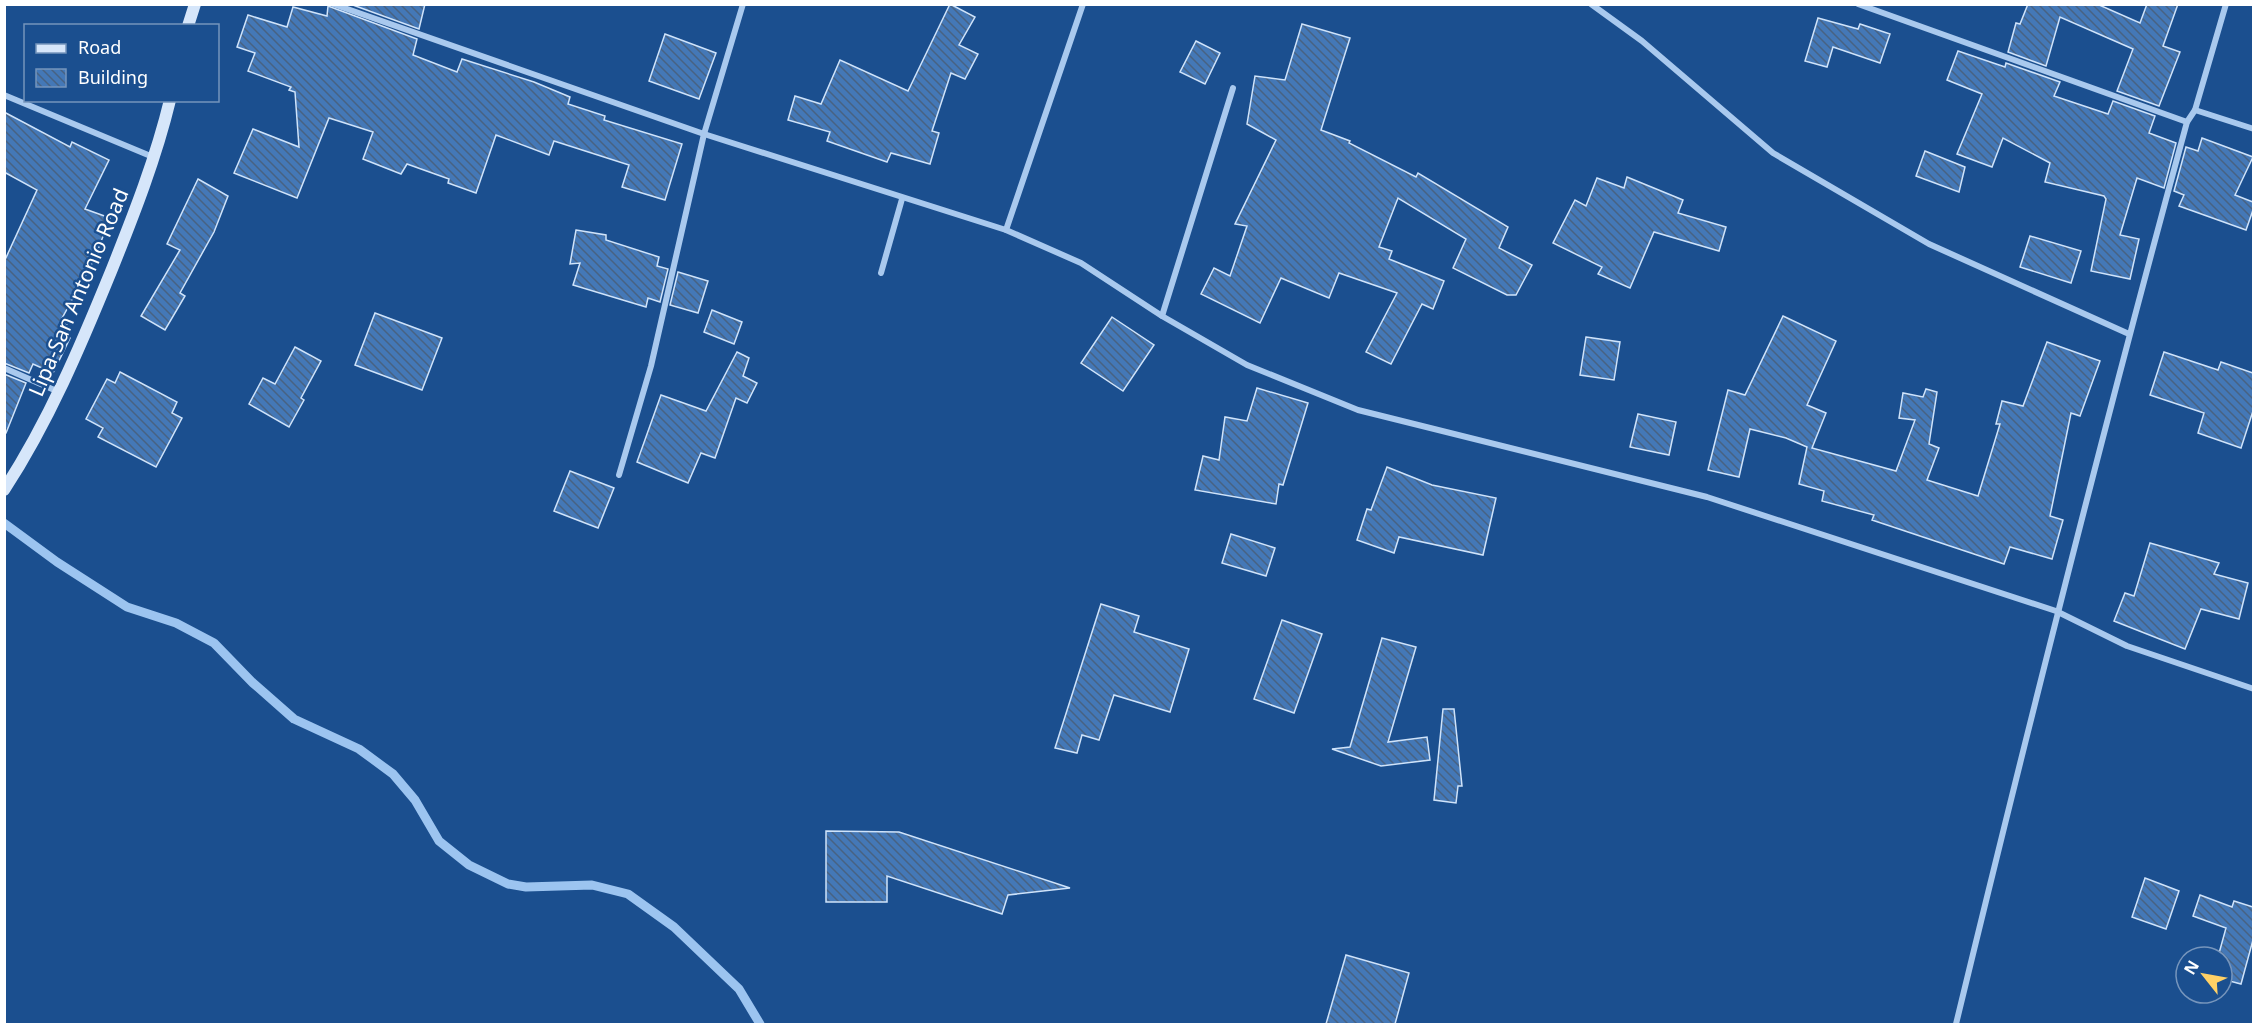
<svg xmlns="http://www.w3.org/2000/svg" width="2258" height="1029" font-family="'Noto Sans',sans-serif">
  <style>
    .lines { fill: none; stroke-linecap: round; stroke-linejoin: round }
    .stream { stroke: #9cc4f0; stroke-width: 9 }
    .building { fill: url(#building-back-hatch); stroke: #cfe3fa; stroke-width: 1.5 }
    .minor { stroke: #a9c9ee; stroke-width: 6 }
    .secondary { stroke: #d6e6fa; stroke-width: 12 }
    .labels { text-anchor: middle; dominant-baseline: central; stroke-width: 5; stroke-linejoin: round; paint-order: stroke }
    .street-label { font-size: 21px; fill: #fff; stroke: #1b4f8f }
  </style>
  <defs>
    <pattern id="building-back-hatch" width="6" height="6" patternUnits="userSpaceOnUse" patternTransform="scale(1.5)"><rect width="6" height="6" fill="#4478b7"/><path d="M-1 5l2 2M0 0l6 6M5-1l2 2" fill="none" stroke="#486282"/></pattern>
  </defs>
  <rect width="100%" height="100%" fill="#1b4f8f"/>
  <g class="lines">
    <polyline class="stream" points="4,523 57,562 127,607 176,623 214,643 253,683 294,719 359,749 393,774 415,800 439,841 469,865 508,884 526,887 592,885 628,894 674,927 739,989 760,1024"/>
  </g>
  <g class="building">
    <polygon points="350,4 425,4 419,29"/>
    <polygon points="950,4 975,17 959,45 978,54 965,79 951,73 932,131 939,133 930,164 891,153 887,162 827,141 830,132 788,120 795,96 821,104 840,60 908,91"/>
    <polygon points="2028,4 2097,4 2140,23 2147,4 2178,4 2163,46 2180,52 2159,106 2117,91 2133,49 2060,17 2046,66 2008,52 2016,23 2020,24"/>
    <polygon points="328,6 417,39 413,55 457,72 462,59 534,82 570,97 568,104 605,116 604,120 682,144 665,200 622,187 629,165 554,141 549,155 496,135 476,193 448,183 449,179 407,164 401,174 363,159 373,132 329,118 297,198 234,173 253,129 299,147 295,92 289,90 291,87 248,71 255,53 237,47 248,15 287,27 293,7 327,16"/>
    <polygon points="1818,18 1858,29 1860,24 1890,34 1880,63 1833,47 1827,67 1805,61"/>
    <polygon points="1302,24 1350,38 1321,130 1350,141 1349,143 1416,177 1418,173 1508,227 1499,248 1532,265 1516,295 1507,295 1453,268 1466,239 1398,198 1379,247 1392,251 1389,259 1444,281 1433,309 1422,304 1391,364 1366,352 1397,293 1339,273 1329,298 1281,278 1260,323 1201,294 1214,268 1230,276 1247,226 1235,224 1276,140 1247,124 1255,76 1285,80"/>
    <polygon points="665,34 716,53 699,99 649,81"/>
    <polygon points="1196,41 1220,53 1205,84 1180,72"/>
    <polygon points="1958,51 2005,67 2006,63 2060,82 2054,96 2108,114 2113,101 2155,116 2149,133 2176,143 2164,188 2137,178 2120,235 2139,239 2130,279 2091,271 2106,199 2104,196 2045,182 2050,163 2003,138 1992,167 1957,154 1982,94 1947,80"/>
    <polygon points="4,112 70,147 72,142 109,160 85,209 110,218 94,260 60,322 67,325 62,334 70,338 53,373 33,364 29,373 4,363 4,262 37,190 4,172"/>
    <polygon points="2202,138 2253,157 2235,195 2253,202 2253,210 2246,230 2179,206 2184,195 2174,191 2186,147 2198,151"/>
    <polygon points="1925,151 1965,167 1959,192 1916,176"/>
    <polygon points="1627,177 1683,200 1678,213 1726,227 1719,251 1654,232 1630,288 1598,274 1602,267 1553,243 1575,200 1586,206 1597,178 1624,188"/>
    <polygon points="198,179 228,196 214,232 180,293 185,296 165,330 141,316 180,250 167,244"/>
    <polygon points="576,230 606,235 606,240 659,257 657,266 668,269 660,302 648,298 646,307 573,285 580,263 570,264"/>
    <polygon points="2030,236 2081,251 2071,283 2020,267"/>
    <polygon points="678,272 708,281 698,313 670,305"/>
    <polygon points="712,310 742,322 734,344 704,332"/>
    <polygon points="375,313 442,338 422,390 355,365"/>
    <polygon points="1783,316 1836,341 1807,405 1826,413 1812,448 1896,471 1915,420 1899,418 1903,393 1923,397 1926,389 1937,392 1929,444 1939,448 1927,480 1978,496 2000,424 1996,424 2002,401 2023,406 2047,342 2100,361 2080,416 2071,413 2050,516 2063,520 2052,559 2010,547 2004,564 1872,520 1874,515 1822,501 1824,491 1799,484 1807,447 1786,438 1750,429 1739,477 1708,470 1728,390 1745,395"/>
    <polygon points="1112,317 1154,345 1123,391 1081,363"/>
    <polygon points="1586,337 1620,342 1614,380 1580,375"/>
    <polygon points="295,347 321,361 301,398 304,400 289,427 249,404 263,378 275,384"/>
    <polygon points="737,352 749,358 743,376 757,383 747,403 736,398 715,458 701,453 688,483 637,462 661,395 706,411"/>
    <polygon points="2164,352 2218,370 2221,362 2253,373 2253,411 2241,448 2198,433 2204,413 2150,395"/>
    <polygon points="120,372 177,402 172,413 182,418 156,467 98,437 103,428 86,419 107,379 115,383"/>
    <polygon points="4,374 26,383 6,433 4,433"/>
    <polygon points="1257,388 1308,403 1283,485 1279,484 1276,504 1195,490 1203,456 1219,460 1225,417 1247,421"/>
    <polygon points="1638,414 1676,422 1669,455 1630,447"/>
    <polygon points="1387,467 1432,485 1496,498 1483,555 1399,537 1394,553 1357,540 1367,509 1371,510"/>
    <polygon points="570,471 614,488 598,528 554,511"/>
    <polygon points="1231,534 1275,548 1266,576 1222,563"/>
    <polygon points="2150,543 2219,563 2214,574 2248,583 2239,619 2201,609 2185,649 2114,621 2125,593 2134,596"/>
    <polygon points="1101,604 1139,616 1134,632 1189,649 1170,712 1114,695 1099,740 1082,735 1077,753 1055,748"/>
    <polygon points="1282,620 1322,634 1294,713 1254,699"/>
    <polygon points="1382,638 1416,647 1388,742 1427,737 1430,760 1381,766 1332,749 1350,747"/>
    <polygon points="1443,709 1454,709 1462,786 1458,786 1456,803 1434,800"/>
    <polygon points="826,831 899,832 1070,888 1008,895 1002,914 887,876 887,902 826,902"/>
    <polygon points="2145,878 2179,891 2166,929 2132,917"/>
    <polygon points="2200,895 2232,907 2234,901 2253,907 2253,940 2241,984 2222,979 2222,957 2218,957 2226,928 2193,916"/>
    <polygon points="1346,955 1409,973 1395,1024 1326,1024"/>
  </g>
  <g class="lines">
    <g class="minor">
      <polyline points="333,4 704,134 1006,230 1081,263 1162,316 1247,365 1358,410 1707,497 2056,611 2127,646 2254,689"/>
      <polyline points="1591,4 1642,41 1773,153 1929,244 2129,334"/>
      <polyline points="1858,4 2187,122"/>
      <polyline points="4,95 153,157"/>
      <polyline points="2195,110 2254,129"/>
      <polyline points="1006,230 1083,4"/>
      <polyline points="881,273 902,199"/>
      <polyline points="1162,316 1233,88"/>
      <polyline points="4,368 59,392"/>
      <polyline points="619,475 651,366 704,134 743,4"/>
      <path d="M1956 1024C2029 723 2105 422 2187 122L2195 110 2226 4"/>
    </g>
    <g class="secondary">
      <polyline points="188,26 195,4"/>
      <path d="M4 490C49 421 81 345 112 269 134 214 156 158 170 100"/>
    </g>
  </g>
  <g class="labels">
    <g class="street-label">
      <text transform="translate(78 292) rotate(-67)">Lipa-San Antonio Road</text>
    </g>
  </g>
  <rect width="2258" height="1029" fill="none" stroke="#ffffff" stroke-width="12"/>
  <rect x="24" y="24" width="195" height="78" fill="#1b4f8f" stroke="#7695bc" stroke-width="1.5"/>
  <rect x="36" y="44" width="30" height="9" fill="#d6e6fa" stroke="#7695bc" stroke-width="1.5"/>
  <text x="78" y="54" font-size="18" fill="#ffffff">Road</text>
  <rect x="36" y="69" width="30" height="18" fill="url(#building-back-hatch)" stroke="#7695bc" stroke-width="1.5"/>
  <text x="78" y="84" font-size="18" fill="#ffffff">Building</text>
  <g transform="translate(2204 975) rotate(301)"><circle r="28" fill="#1b4f8f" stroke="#7695bc" stroke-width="1.5"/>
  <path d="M0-4.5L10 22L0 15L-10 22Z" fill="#ffd166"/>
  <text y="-9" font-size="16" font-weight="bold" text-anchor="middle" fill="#ffffff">N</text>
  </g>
</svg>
